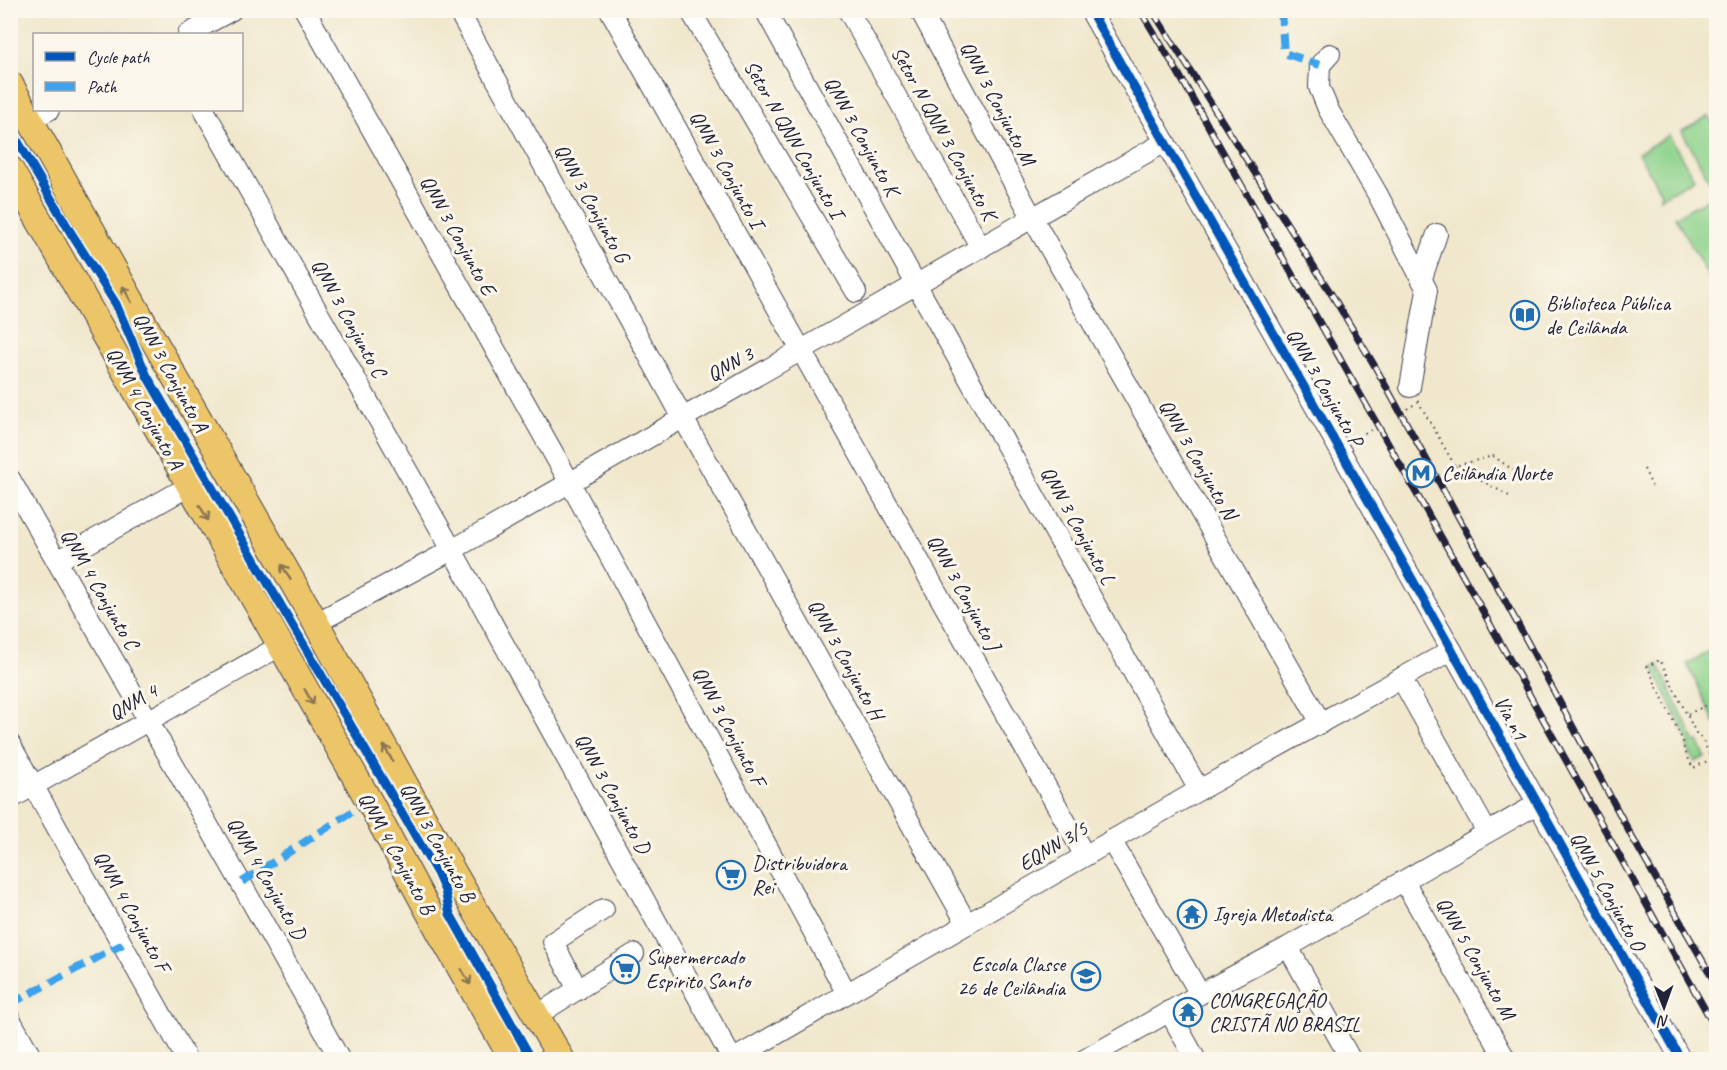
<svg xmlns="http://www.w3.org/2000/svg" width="1727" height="1070" font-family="Caveat,sans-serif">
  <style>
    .green { fill: #8dd28b; stroke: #587a63; stroke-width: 1.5 }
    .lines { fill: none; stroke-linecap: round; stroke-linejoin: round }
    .minor-casing { stroke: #414051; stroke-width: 22 }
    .major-casing { stroke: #414051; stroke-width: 28 }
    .path { stroke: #414051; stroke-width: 2; stroke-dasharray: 1.5 4.5; stroke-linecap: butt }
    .minor { stroke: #fff; stroke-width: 20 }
    .major { stroke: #edc569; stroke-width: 26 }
    .rail-casing { stroke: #22223b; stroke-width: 7 }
    .rail { stroke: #fbf7ec; stroke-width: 4.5; stroke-dasharray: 14; stroke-linecap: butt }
    .quiet { stroke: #3ea2ec; stroke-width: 8; stroke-dasharray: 15 8; stroke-linecap: butt }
    .cycleway-casing { stroke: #fbf7ec; stroke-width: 13 }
    .cycleway { stroke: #0057b8; stroke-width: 9 }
    .oneway { stroke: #887452 }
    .labels { text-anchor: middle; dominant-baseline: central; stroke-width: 6; stroke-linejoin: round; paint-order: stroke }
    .street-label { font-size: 21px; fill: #22223b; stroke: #fbf7ec }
    .poi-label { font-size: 21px; fill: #22223b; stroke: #fbf7ec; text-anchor: start }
  </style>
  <rect width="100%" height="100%" fill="#fbf7ec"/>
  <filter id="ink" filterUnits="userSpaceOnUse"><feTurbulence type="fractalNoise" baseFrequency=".0167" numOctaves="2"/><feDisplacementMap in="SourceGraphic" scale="12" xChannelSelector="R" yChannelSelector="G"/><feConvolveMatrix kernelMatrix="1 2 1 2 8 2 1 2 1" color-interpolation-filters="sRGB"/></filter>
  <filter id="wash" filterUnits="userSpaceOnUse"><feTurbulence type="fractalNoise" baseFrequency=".008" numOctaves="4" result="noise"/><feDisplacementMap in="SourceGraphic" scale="24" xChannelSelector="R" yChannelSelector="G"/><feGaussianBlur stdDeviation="1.35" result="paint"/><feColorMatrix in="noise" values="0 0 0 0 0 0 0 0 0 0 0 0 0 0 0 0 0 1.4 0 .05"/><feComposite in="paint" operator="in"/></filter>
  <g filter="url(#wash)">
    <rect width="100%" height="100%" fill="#f0e7cc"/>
    <g class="green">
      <polygon points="1709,116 1716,131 1716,178 1710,182 1682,131"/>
      <polygon points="1669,135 1694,179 1660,198 1661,193 1638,153"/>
      <polygon points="1716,194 1716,290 1675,217"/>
      <polygon points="1716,649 1716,725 1687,663"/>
      <polygon points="1658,664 1695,742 1698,741 1705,757 1695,762 1687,746 1690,744 1653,667"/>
    </g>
  </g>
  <g filter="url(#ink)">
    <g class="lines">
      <g class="minor-casing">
        <g id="minor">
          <polyline points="305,10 570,483 846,992"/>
          <polyline points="458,10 683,418 967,924"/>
          <polyline points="610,10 1085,856"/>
          <polyline points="690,10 856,292"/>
          <polyline points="765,10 916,284 1199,790"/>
          <polyline points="848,10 981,248"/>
          <polyline points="920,10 1033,219 1321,723"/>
          <polyline points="1090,10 1341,452 1681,1060"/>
          <polyline points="188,34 232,10"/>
          <polyline points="1330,54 1320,65 1319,87 1328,109 1378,195 1427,290 1410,387"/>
          <polyline points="204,110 452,550 732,1059"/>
          <polyline points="31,119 49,110"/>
          <polyline points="1422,278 1437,234"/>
          <path d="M10 479C120 673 233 865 340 1060"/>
          <polyline points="57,561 189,486"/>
          <polyline points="316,623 452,550 1165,142"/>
          <polyline points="1401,678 1487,832"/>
          <polyline points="10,744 187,1060"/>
          <polyline points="10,799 280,646"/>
          <polyline points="1111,840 1200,994"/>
          <polyline points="1404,881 1506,1060"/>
          <polyline points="1288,947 1351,1060"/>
          <polyline points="578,990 553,942 604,909"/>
          <polyline points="1169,1011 1196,1060"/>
          <polyline points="537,1015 634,954"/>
          <polyline points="10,1019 33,1060"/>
          <polyline points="732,1060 1199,790 1452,650"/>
          <polyline points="1084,1060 1200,994 1288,947 1539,803"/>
        </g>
      </g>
      <g class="major-casing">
        <g id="major">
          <polyline points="10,84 146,327 316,623 453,872 562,1060"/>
          <polyline points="10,169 369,801 442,936 513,1060"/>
        </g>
      </g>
      <g class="path">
        <polyline points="1418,401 1455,466 1493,456 1513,470"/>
        <polyline points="1407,409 1415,404"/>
        <polyline points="1354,439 1372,429"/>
        <polyline points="1455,466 1511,497"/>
        <polyline points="1644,469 1652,486"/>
        <polyline points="1688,714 1707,705"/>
        <polyline points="1712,759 1702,739 1696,733 1660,660 1647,666 1683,741 1684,749 1693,768 1716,757"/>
      </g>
      <use href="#minor" class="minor"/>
      <use href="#major" class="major"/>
      <g class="rail-casing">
        <g id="rail">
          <polyline points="1140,10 1177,71 1462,574 1716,1029"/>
          <polyline points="1152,10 1332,295 1373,363 1520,628 1632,837 1716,984"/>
        </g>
      </g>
      <use href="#rail" class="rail"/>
      <g class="quiet">
        <polyline points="1281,10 1284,53 1320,65"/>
        <polyline points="242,882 369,801"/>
        <polyline points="10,1004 123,944"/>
      </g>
      <g class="cycleway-casing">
        <g id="cycleway">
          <polyline points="1090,10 1341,452 1681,1060"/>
          <polyline points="10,128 71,233 116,304 147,376 437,873 445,891 450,914 532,1060"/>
        </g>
      </g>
      <use href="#cycleway" class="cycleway"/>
    </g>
    <defs><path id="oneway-shaft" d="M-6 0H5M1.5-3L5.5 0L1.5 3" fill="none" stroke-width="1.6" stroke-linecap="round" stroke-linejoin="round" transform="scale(1.5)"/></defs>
    <g class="oneway">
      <use href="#oneway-shaft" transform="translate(127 294) rotate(-119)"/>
      <use href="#oneway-shaft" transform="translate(204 513) rotate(60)"/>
      <use href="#oneway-shaft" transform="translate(286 572) rotate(-120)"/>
      <use href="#oneway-shaft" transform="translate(309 697) rotate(60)"/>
      <use href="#oneway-shaft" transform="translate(388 753) rotate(-119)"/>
      <use href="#oneway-shaft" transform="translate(466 977) rotate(60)"/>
    </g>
  </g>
  <defs>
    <g id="library-ring" transform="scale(1.5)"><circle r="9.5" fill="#fbf7ec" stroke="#1f6fb2" stroke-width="1.5"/><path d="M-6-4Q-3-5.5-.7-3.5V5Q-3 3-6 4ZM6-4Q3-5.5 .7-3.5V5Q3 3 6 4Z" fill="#1f6fb2"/></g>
    <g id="metro-ring" transform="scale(1.5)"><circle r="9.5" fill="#fbf7ec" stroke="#1f6fb2" stroke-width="1.5"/><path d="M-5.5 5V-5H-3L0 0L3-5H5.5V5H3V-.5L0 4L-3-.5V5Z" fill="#1f6fb2"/></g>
    <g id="supermarket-ring" transform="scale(1.5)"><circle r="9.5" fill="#fbf7ec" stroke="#1f6fb2" stroke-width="1.5"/><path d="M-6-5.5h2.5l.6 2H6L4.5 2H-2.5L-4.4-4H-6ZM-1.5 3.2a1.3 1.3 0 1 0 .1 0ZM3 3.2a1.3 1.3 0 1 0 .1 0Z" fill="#1f6fb2"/></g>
    <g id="temple-ring" transform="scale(1.5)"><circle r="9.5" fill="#fbf7ec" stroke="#1f6fb2" stroke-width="1.5"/><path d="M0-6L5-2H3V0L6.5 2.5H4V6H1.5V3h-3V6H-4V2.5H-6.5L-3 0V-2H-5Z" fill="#1f6fb2"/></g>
    <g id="school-ring" transform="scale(1.5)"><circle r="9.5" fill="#fbf7ec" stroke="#1f6fb2" stroke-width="1.5"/><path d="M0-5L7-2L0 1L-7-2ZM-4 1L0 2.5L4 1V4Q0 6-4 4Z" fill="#1f6fb2"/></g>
  </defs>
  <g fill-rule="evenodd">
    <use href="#library-ring" x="1525" y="315"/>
    <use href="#metro-ring" x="1421" y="473"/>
    <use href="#supermarket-ring" x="731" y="875"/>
    <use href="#temple-ring" x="1192" y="914"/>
    <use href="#supermarket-ring" x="625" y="969"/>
    <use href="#school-ring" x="1086" y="976"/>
    <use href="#temple-ring" x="1188" y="1012"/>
  </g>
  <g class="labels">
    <g class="street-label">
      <text transform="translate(998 103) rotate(62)">QNN 3 Conjunto M</text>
      <text transform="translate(944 133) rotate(61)">Setor N QNN 3 Conjunto K</text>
      <text transform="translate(862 136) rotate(61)">QNN 3 Conjunto K</text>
      <text transform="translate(794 139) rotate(60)">Setor N QNN Conjunto I</text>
      <text transform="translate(727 169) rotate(61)">QNN 3 Conjunto I</text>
      <text transform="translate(592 203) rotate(61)">QNN 3 Conjunto G</text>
      <text transform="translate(458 235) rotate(61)">QNN 3 Conjunto E</text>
      <text transform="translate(349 318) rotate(61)">QNN 3 Conjunto C</text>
      <text transform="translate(730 364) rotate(-29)">QNN 3</text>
      <text transform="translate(171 372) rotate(61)">QNN 3 Conjunto A</text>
      <text transform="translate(1325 387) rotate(60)">QNN 3 Conjunto P</text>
      <text transform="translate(145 408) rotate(61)">QNM 4 Conjunto A</text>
      <text transform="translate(1198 459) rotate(60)">QNN 3 Conjunto N</text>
      <text transform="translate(1078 525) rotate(61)">QNN 3 Conjunto L</text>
      <text transform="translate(100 589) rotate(60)">QNM 4 Conjunto C</text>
      <text transform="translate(964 592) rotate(61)">QNN 3 Conjunto J</text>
      <text transform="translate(846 659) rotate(61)">QNN 3 Conjunto H</text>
      <text transform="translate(133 702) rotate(-30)">QNM 4</text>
      <text transform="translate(1511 718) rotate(61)">Via n1</text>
      <text transform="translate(729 726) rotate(62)">QNN 3 Conjunto F</text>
      <text transform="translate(613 793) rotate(61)">QNN 3 Conjunto D</text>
      <text transform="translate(438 842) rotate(61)">QNN 3 Conjunto B</text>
      <text transform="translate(1053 846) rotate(-31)">EQNN 3/5</text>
      <text transform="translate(397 853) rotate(61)">QNM 4 Conjunto B</text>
      <text transform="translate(267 878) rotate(60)">QNM 4 Conjunto D</text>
      <text transform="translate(1608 891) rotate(61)">QNN 5 Conjunto O</text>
      <text transform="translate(132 911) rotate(61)">QNM 4 Conjunto F</text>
      <text transform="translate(1476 958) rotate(60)">QNN 5 Conjunto M</text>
    </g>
    <g class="poi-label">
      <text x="1546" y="303">Biblioteca Pública<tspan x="1546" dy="24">de Ceilânda</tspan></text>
      <text x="1442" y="473">Ceilândia Norte</text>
      <text x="752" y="863">Distribuidora<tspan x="752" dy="24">Rei</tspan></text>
      <text x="1213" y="914">Igreja Metodista</text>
      <text x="646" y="957">Supermercado<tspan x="646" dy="24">Espirito Santo</tspan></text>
      <text x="1065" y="964" text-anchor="end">Escola Classe<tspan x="1065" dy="24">26 de Ceilândia</tspan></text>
      <text x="1209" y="1000">CONGREGAÇÃO<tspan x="1209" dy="24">CRISTÃ NO BRASIL</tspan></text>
    </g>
  </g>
  <rect width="1727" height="1070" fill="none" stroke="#fbf7ec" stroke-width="36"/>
  <rect x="33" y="33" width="210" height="78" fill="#fbf7ec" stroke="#a4a2a5" stroke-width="1.5"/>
  <rect x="45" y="52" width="30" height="9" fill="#0057b8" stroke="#a4a2a5" stroke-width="1.5"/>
  <text x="87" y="63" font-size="18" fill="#22223b">Cycle path</text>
  <rect x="45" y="82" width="30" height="9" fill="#3ea2ec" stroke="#a4a2a5" stroke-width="1.5"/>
  <text x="87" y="93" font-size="18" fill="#22223b">Path</text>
  <g transform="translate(1664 1007) rotate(179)" stroke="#fbf7ec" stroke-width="4.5" paint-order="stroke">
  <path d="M0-4.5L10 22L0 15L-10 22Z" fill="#22223b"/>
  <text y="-9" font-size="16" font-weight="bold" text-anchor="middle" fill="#22223b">N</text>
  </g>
</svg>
